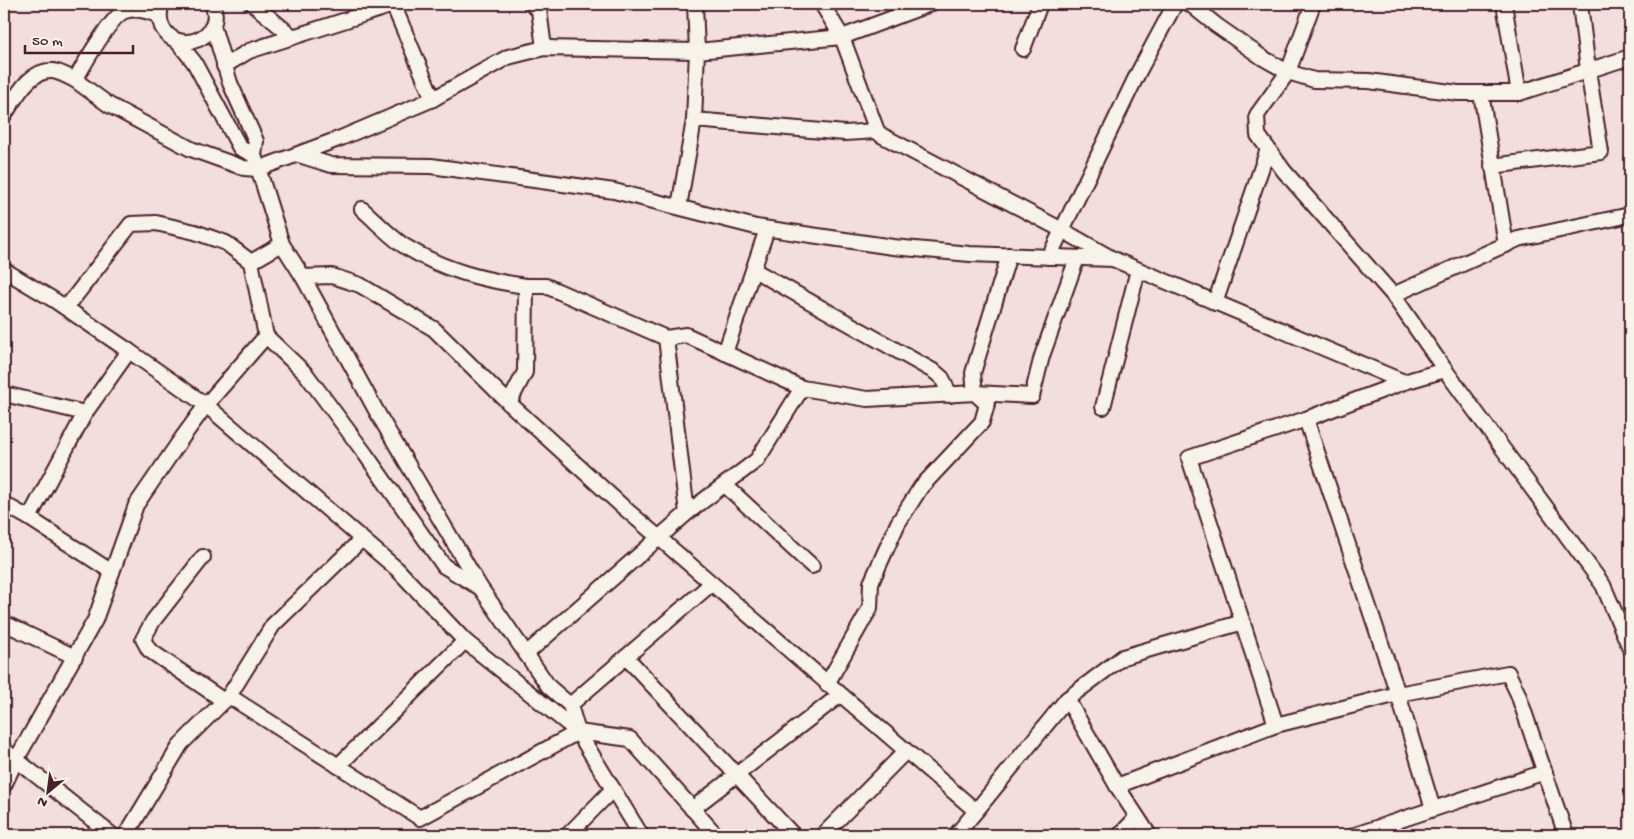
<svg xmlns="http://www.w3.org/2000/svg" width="1634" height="839" font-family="'Gochi Hand',sans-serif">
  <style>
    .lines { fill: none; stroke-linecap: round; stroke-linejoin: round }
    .minor-casing { stroke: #4a1f2b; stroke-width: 18 }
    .minor { stroke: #f7f3e8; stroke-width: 14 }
  </style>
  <rect width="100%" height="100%" fill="#f2dedc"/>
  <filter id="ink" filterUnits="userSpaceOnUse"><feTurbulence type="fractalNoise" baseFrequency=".02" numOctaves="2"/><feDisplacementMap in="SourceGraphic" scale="10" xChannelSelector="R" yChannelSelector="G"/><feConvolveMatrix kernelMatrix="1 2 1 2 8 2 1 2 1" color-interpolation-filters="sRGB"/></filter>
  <g filter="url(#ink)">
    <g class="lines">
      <g class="minor-casing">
        <g id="minor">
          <path d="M162 4C159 11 159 19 162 27 178 58 227 36 212 4"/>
          <polyline points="253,4 293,37"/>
          <polyline points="393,4 433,99"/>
          <polyline points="531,4 539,10 544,48"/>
          <polyline points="822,4 842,37 877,131 881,135 1062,230 1113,259 1404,382"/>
          <polyline points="1190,4 1216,25 1263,58 1288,72 1314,80 1369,81 1458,93 1519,93 1630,57"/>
          <polyline points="1313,4 1288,72 1257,115 1258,135 1284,171 1393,295 1445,370 1603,585 1630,648"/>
          <polyline points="1504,4 1519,93"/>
          <path d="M159 15C148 12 137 7 125 11 112 15 83 66 75 80L109 105 191 149 244 168 258 169 341 138 433 99 508 57 544 48 697 51 842 37 930 4"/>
          <polyline points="213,26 230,83 256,141 254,155 282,244 303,277 378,414 480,587 549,687 570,705 578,732 641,835"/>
          <polyline points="177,41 194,62 240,148 254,155"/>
          <polyline points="1023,49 1040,4"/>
          <polyline points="224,66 249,51 393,5"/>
          <polyline points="1481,93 1506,245"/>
          <path d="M4 115C16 98 29 69 53 71 60 72 69 77 75 80"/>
          <polyline points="694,120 845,133 877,131"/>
          <polyline points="299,155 331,165 431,166 614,191 756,227 893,247 970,254 1113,259"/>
          <polyline points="1492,166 1601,152 1588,70 1580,4"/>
          <polyline points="679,207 694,120 697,51 695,4"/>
          <path d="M362 209C376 221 390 237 406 247 444 270 482 280 526 286L525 372 509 403"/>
          <polyline points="282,244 251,262 266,336 306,374 366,455 444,566 477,586"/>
          <polyline points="1009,255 973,373 975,393 1032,396 1042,356 1077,258"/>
          <polyline points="1049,257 1138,73 1175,4"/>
          <polyline points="4,270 54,300 129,351"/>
          <polyline points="754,270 935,372 942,378 950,395"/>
          <polyline points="303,277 332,276 360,285 434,329 509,403 622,506 976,811 956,835"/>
          <polyline points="1393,295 1518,239 1630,215"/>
          <polyline points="1215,303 1268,149"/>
          <polyline points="66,308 131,224 156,223 195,232 226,243 251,262"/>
          <polyline points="666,338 686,335 802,388"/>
          <polyline points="725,353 767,229"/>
          <polyline points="4,394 85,413"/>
          <polyline points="1103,407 1138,270"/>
          <polyline points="725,485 812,566"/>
          <polyline points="4,504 29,518"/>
          <polyline points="687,513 757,460 802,388 867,399 975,393 987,404 982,422 921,487 898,523 871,583 870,608 827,684"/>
          <polyline points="203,557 153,621 143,639 149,650 224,701"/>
          <polyline points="112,572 29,518 85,413 129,351 206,405 397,569 465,641 578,732 630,739 716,835"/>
          <polyline points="4,623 75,657"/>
          <polyline points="526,654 687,513 666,338 546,286 526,286"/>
          <polyline points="626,657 793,835"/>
          <polyline points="229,696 273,625 362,539"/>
          <polyline points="1067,699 1117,786 1149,835"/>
          <polyline points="570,705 711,584"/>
          <polyline points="1276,725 1189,458 1306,419 1404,382 1445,370"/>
          <polyline points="4,750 112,835"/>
          <polyline points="338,766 465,641"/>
          <polyline points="4,785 16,760 95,620 136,505 182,438 206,405 266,336"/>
          <polyline points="1117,786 1276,725 1398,694 1306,419"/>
          <polyline points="692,809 840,695"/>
          <polyline points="1433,809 1398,694 1508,673 1518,694 1566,835"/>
          <polyline points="976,811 1067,699 1123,657 1243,622"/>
          <polyline points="126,835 181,744 229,696 420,818 578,732"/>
          <polyline points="568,835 613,789"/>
          <polyline points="823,835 906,751"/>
          <polyline points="1120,835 1137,817"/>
          <polyline points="1355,835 1545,772"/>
        </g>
      </g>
      <use href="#minor" class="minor"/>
    </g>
  </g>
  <rect width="1634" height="839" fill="none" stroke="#f7f3e8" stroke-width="20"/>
  <rect x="10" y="10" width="1614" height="819" fill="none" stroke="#4a1f2b" stroke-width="2" filter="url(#ink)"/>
  <g transform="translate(48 792) rotate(209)" stroke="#f7f3e8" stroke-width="4" paint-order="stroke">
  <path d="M0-4L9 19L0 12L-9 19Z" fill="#4a1f2b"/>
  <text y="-8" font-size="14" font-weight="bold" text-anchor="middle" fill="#4a1f2b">N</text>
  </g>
  <path d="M25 45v8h108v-8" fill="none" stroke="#4a1f2b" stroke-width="2.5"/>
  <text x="32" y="45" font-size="15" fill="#4a1f2b" stroke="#f7f3e8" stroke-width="4" paint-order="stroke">50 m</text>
</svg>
